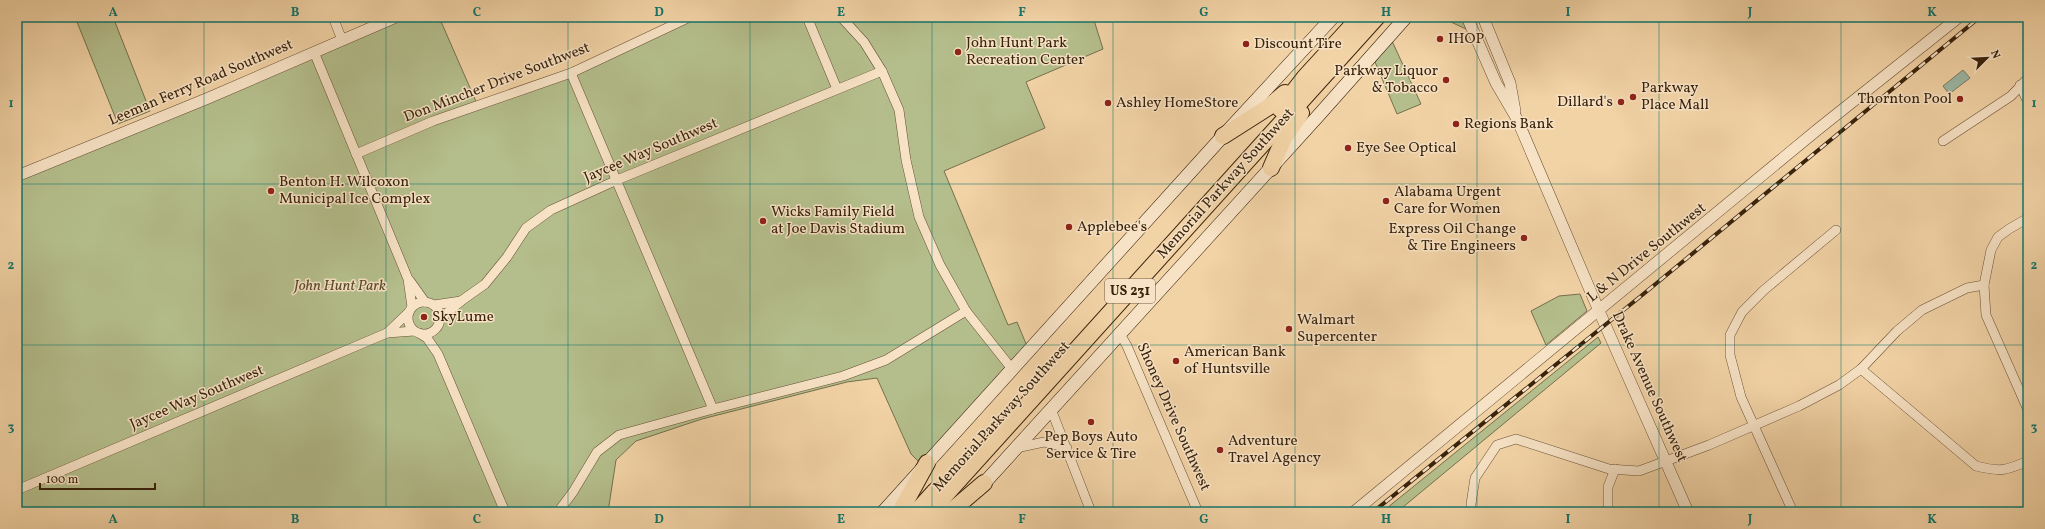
<svg xmlns="http://www.w3.org/2000/svg" width="2045" height="529" font-family="Vollkorn,serif">
  <style>
    .green { fill: #b4be8c; stroke: #76704c }
    .water { fill: #9bb8a5; stroke: #747c68 }
    .lines { fill: none; stroke-linecap: round; stroke-linejoin: round }
    .minor-casing { stroke: #674f32; stroke-width: 10 }
    .tertiary-casing { stroke: #674f32; stroke-width: 12 }
    .secondary-casing { stroke: #39230c; stroke-width: 14 }
    .motorway-casing { stroke: #39230c; stroke-width: 18 }
    .minor { stroke: #f7e2c5; stroke-width: 9 }
    .tertiary { stroke: #f7e2c5; stroke-width: 11 }
    .secondary { stroke: #f7e2c5; stroke-width: 13 }
    .motorway { stroke: #f2d3a6; stroke-width: 16 }
    .rail-casing { stroke: #39230c; stroke-width: 4 }
    .rail { stroke: #f7e2c5; stroke-width: 2.5; stroke-dasharray: 8; stroke-linecap: butt }
    .grid { fill: none; stroke: #0f766e; stroke-width: 1; stroke-opacity: 0.55 }
    .poi-dot { fill: #8f2418; stroke: #f7e2c5; stroke-width: 1.5 }
    .labels { text-anchor: middle; dominant-baseline: central; stroke-width: 3; stroke-linejoin: round; paint-order: stroke }
    .shield { fill: #f7e2c5; stroke: #725c44; stroke-width: 1 }
    .shield-label { font-size: 14px; font-weight: bold; fill: #39230c }
    .poi-label { font-size: 15px; fill: #39230c; stroke: #f7e2c5; text-anchor: start }
    .street-label { font-size: 15px; fill: #39230c; stroke: #f7e2c5 }
    .park-label { font-size: 15px; font-style: italic; fill: #584a2c; stroke: #f7e2c5 }
    .neatline { fill: none; stroke: #0f766e; stroke-width: 1.5 }
    .grid-label { font-size: 13px; text-anchor: middle; font-weight: bold; fill: #0f766e }
  </style>
  <rect width="100%" height="100%" fill="#f2d3a6"/>
  <filter id="stains"><feTurbulence type="fractalNoise" baseFrequency=".005" numOctaves="4"/><feColorMatrix values="0 0 0 0 .2 0 0 0 0 .09 0 0 0 0 .02 0 0 0 .5 -.17"/></filter>
  <radialGradient id="worn" r=".72"><stop offset=".6" stop-color="#630" stop-opacity="0"/><stop offset="1" stop-color="#630" stop-opacity=".3"/></radialGradient>
  <g class="green">
    <polygon points="75,17 113,17 150,111 118,124"/>
    <polygon points="396,17 439,17 478,106 571,73 690,17 1093,17 1103,49 1026,82 1045,128 944,171 1008,325 1017,322 1029,351 924,467 911,454 877,378 847,382 702,419 636,441 616,460 608,512 17,512 17,176"/>
    <polygon points="1440,17 1461,17 1466,29"/>
    <polygon points="1392,41 1421,104 1397,114 1375,62"/>
    <polygon points="1580,294 1587,311 1546,345 1531,311 1559,296"/>
    <polygon points="1598,337 1601,343 1397,512 1382,512"/>
  </g>
  <polygon class="water" points="1963,70 1970,78 1949,94 1943,86"/>
  <g class="lines">
    <g class="minor-casing">
      <g id="minor">
        <polyline points="333,17 342,40"/>
        <polyline points="807,17 837,89"/>
        <polyline points="841,17 864,42 882,71 899,110 906,160 919,217 940,265 966,311 1012,369"/>
        <polyline points="314,52 408,279 412,307"/>
        <polyline points="571,73 713,409 843,376 886,360 966,311"/>
        <polyline points="2020,85 2028,102"/>
        <polyline points="1943,141 2011,96 2028,78"/>
        <polyline points="356,154 433,121 571,73 690,17"/>
        <polyline points="2028,218 2009,229 1998,237 1991,250 1984,285 1986,315 2028,410"/>
        <polyline points="410,281 425,302"/>
        <circle cx="424" cy="318" r="16"/>
        <polyline points="434,305 461,301"/>
        <polyline points="440,319 461,301 485,284 507,257 526,228 551,210 617,180 882,71"/>
        <polyline points="387,333 409,312"/>
        <polyline points="419,333 427,338 438,354 505,512"/>
        <polyline points="1120,334 1127,346 1198,512"/>
        <path d="M1861 369 1976 466C2001 472 2005 471 2028 461"/>
        <polyline points="1051,409 1091,512"/>
        <polyline points="1016,448 1044,442 1067,448"/>
        <polyline points="17,490 387,333 414,331"/>
        <polyline points="1608,505 1608,487 1615,469"/>
        <polyline points="558,512 573,492 597,452 619,435 713,409"/>
        <polyline points="1471,512 1471,504 1475,478 1497,445 1516,439 1609,469 1639,471 1709,445 1799,406 1839,385 1861,369 1897,331 1922,310 1967,288 1984,285"/>
        <polyline points="1793,512 1741,397 1730,355 1730,335 1742,312 1764,290 1836,230"/>
      </g>
    </g>
    <g class="tertiary-casing">
      <g id="tertiary">
        <polyline points="1467,17 1496,83 1517,119 1599,311 1688,512"/>
        <polyline points="1483,17 1510,83 1515,111"/>
        <polyline points="17,176 206,99 396,17"/>
        <polyline points="1354,512 1817,130 1959,17"/>
      </g>
    </g>
    <g class="secondary-casing">
      <g id="secondary">
        <polyline points="978,490 1318,116 1406,17"/>
        <polyline points="883,512 1223,136 1333,17"/>
      </g>
    </g>
    <g class="motorway-casing">
      <g id="motorway">
        <polyline points="1280,109 1305,77 1360,17"/>
        <polyline points="1223,136 1267,108 1285,93"/>
        <polyline points="1271,168 1284,138 1301,113"/>
        <polyline points="900,512 927,463"/>
        <polyline points="916,512 935,491"/>
        <polyline points="930,512 1377,17"/>
        <polyline points="950,512 984,483"/>
      </g>
    </g>
    <use href="#minor" class="minor"/>
    <use href="#tertiary" class="tertiary"/>
    <use href="#secondary" class="secondary"/>
    <use href="#motorway" class="motorway"/>
    <g class="rail-casing">
      <polyline id="rail" points="1373,512 1641,296 1980,17"/>
    </g>
    <use href="#rail" class="rail"/>
  </g>
  <path class="grid" d="M204 17V512M386 17V512M568 17V512M750 17V512M932 17V512M1113 17V512M1295 17V512M1477 17V512M1659 17V512M1841 17V512M17 184H2028M17 345H2028"/>
  <g class="poi-dot">
    <circle cx="1440" cy="39" r="4"/>
    <circle cx="1246" cy="44" r="4"/>
    <circle cx="958" cy="52" r="4"/>
    <circle cx="1446" cy="80" r="4"/>
    <circle cx="1633" cy="97" r="4"/>
    <circle cx="1960" cy="99" r="4"/>
    <circle cx="1621" cy="102" r="4"/>
    <circle cx="1108" cy="103" r="4"/>
    <circle cx="1456" cy="124" r="4"/>
    <circle cx="1348" cy="148" r="4"/>
    <circle cx="271" cy="191" r="4"/>
    <circle cx="1386" cy="201" r="4"/>
    <circle cx="763" cy="221" r="4"/>
    <circle cx="1069" cy="227" r="4"/>
    <circle cx="1524" cy="238" r="4"/>
    <circle cx="424" cy="317" r="4"/>
    <circle cx="1289" cy="329" r="4"/>
    <circle cx="1176" cy="361" r="4"/>
    <circle cx="1091" cy="422" r="4"/>
    <circle cx="1220" cy="450" r="4"/>
  </g>
  <g class="labels">
    <rect class="shield" x="1105" y="279" width="50" height="24" rx="3"/>
    <g class="shield-label">
      <text x="1130" y="291">US 231</text>
    </g>
    <g class="poi-label">
      <text x="1448" y="39">IHOP</text>
      <text x="966" y="43">John Hunt Park<tspan x="966" dy="17">Recreation Center</tspan></text>
      <text x="1254" y="44">Discount Tire</text>
      <text x="1438" y="71" text-anchor="end">Parkway Liquor<tspan x="1438" dy="17">&amp; Tobacco</tspan></text>
      <text x="1641" y="88">Parkway<tspan x="1641" dy="17">Place Mall</tspan></text>
      <text x="1952" y="99" text-anchor="end">Thornton Pool</text>
      <text x="1613" y="102" text-anchor="end">Dillard's</text>
      <text x="1116" y="103">Ashley HomeStore</text>
      <text x="1464" y="124">Regions Bank</text>
      <text x="1356" y="148">Eye See Optical</text>
      <text x="279" y="182">Benton H. Wilcoxon<tspan x="279" dy="17">Municipal Ice Complex</tspan></text>
      <text x="1394" y="192">Alabama Urgent<tspan x="1394" dy="17">Care for Women</tspan></text>
      <text x="771" y="212">Wicks Family Field<tspan x="771" dy="17">at Joe Davis Stadium</tspan></text>
      <text x="1077" y="227">Applebee's</text>
      <text x="1516" y="229" text-anchor="end">Express Oil Change<tspan x="1516" dy="17">&amp; Tire Engineers</tspan></text>
      <text x="432" y="317">SkyLume</text>
      <text x="1297" y="320">Walmart<tspan x="1297" dy="17">Supercenter</tspan></text>
      <text x="1184" y="352">American Bank<tspan x="1184" dy="17">of Huntsville</tspan></text>
      <text x="1091" y="437" text-anchor="middle">Pep Boys Auto<tspan x="1091" dy="17">Service &amp; Tire</tspan></text>
      <text x="1228" y="441">Adventure<tspan x="1228" dy="17">Travel Agency</tspan></text>
    </g>
    <g class="street-label">
      <text transform="translate(201 83) rotate(-23)">Leeman Ferry Road Southwest</text>
      <text transform="translate(497 83) rotate(-21)">Don Mincher Drive Southwest</text>
      <text transform="translate(651 151) rotate(-23)">Jaycee Way Southwest</text>
      <text transform="translate(1226 184) rotate(-48)">Memorial Parkway Southwest</text>
      <text transform="translate(1647 253) rotate(-39)">L &amp; N Drive Southwest</text>
      <text transform="translate(1649 387) rotate(66)">Drake Avenue Southwest</text>
      <text transform="translate(197 398) rotate(-23)">Jaycee Way Southwest</text>
      <text transform="translate(1002 417) rotate(-48)">Memorial Parkway Southwest</text>
      <text transform="translate(1173 417) rotate(66)">Shoney Drive Southwest</text>
    </g>
    <g class="park-label">
      <text x="340" y="286">John Hunt Park</text>
    </g>
  </g>
  <rect width="2045" height="529" fill="none" stroke="#f2d3a6" stroke-width="44"/>
  <g transform="translate(1987 58) rotate(66)" stroke="#f7e2c5" stroke-width="3" paint-order="stroke">
  <path d="M0-3L7 15L0 10L-7 15Z" fill="#39230c"/>
  <text y="-6" font-size="11" font-weight="bold" text-anchor="middle" fill="#39230c">N</text>
  </g>
  <path d="M40 483v6h115v-6" fill="none" stroke="#39230c" stroke-width="2"/>
  <text x="46" y="483" font-size="12" fill="#39230c" stroke="#f7e2c5" stroke-width="3" paint-order="stroke">100 m</text>
  <rect x="22" y="22" width="2001" height="485" class="neatline"/>
  <g class="grid-label">
    <text x="113" y="16">A</text>
    <text x="295" y="16">B</text>
    <text x="477" y="16">C</text>
    <text x="659" y="16">D</text>
    <text x="841" y="16">E</text>
    <text x="1022" y="16">F</text>
    <text x="1204" y="16">G</text>
    <text x="1386" y="16">H</text>
    <text x="1568" y="16">I</text>
    <text x="1750" y="16">J</text>
    <text x="1932" y="16">K</text>
    <text x="11" y="107">1</text>
    <text x="2034" y="107">1</text>
    <text x="11" y="269">2</text>
    <text x="2034" y="269">2</text>
    <text x="11" y="431">3</text>
    <text x="2034" y="431">3</text>
    <text x="113" y="523">A</text>
    <text x="295" y="523">B</text>
    <text x="477" y="523">C</text>
    <text x="659" y="523">D</text>
    <text x="841" y="523">E</text>
    <text x="1022" y="523">F</text>
    <text x="1204" y="523">G</text>
    <text x="1386" y="523">H</text>
    <text x="1568" y="523">I</text>
    <text x="1750" y="523">J</text>
    <text x="1932" y="523">K</text>
  </g>
  <rect width="100%" height="100%" filter="url(#stains)"/>
  <rect width="100%" height="100%" fill="url(#worn)"/>
</svg>
